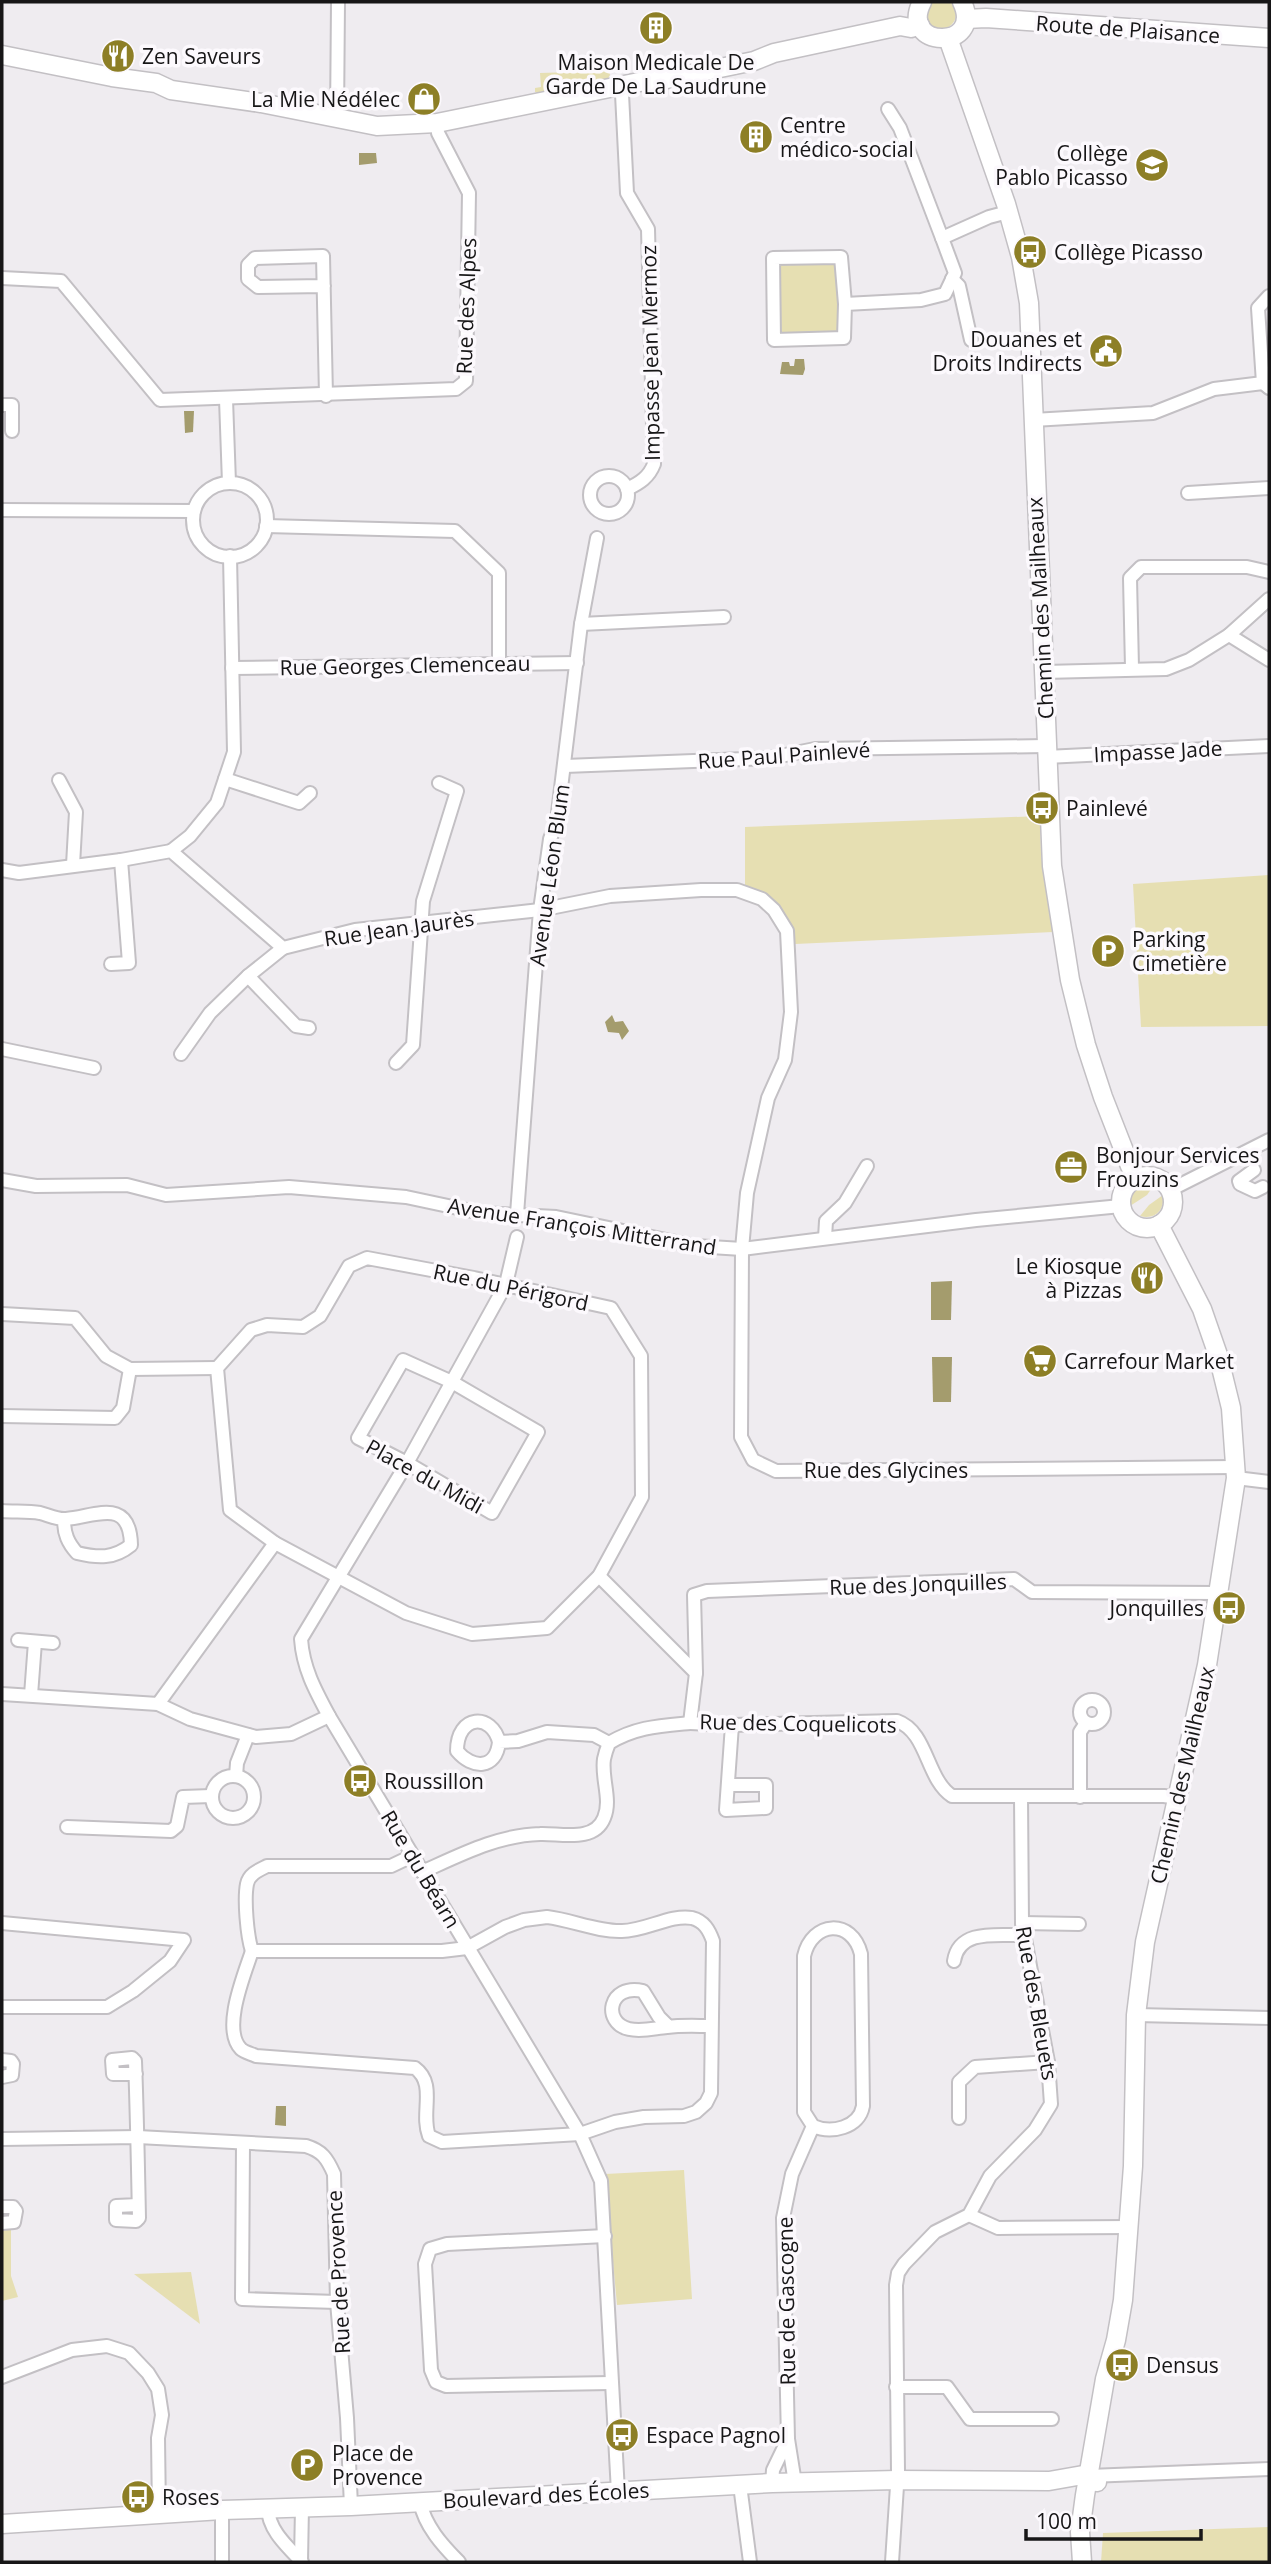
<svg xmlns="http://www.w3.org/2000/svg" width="1271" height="2564" font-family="'Open Sans',sans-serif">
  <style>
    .green { fill: #e6dfb2 }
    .water { fill: #a49c6d }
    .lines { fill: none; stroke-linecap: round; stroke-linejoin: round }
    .street-casing { stroke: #c3c0c4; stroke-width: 16 }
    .secondary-casing { stroke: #c3c0c4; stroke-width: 21 }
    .street { stroke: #fff; stroke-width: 12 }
    .secondary { stroke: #fff; stroke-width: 18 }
    .labels { text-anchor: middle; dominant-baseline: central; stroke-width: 7; stroke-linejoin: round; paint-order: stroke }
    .street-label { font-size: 21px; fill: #171617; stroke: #fcf9fd }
    .poi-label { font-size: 21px; fill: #171617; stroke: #fcf9fd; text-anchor: start }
  </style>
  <rect width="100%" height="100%" fill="#efecf0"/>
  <g class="green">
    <circle cx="941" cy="14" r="15"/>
    <polygon points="608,65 610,75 607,80 539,94 535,92 535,88 541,87 540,73 605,71"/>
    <polygon points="837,264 838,331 781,334 780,265"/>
    <path d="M1040 816 1041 855 1053 932 795 944C786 918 773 894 745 886V827Z"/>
    <polygon points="1269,875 1269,1026 1141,1027 1133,884"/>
    <polygon points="1149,1183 1154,1185 1147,1195 1130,1206 1130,1197 1135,1188"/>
    <path d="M1163 1195C1165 1211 1154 1220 1140 1216L1149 1205Z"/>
    <polygon points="684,2170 692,2299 617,2305 605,2174"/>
    <polygon points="2,2230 11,2230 11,2276 18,2297 2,2301"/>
    <polygon points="191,2272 200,2324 134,2274"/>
    <polygon points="1269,2527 1269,2562 1101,2562 1103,2533"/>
  </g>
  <g class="water">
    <polygon points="359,153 376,153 377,163 359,165"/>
    <polygon points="795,359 804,359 805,369 803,375 780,374 782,362 789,362 790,366 794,366"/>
    <polygon points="194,411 193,432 185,433 184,411"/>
    <polygon points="612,1015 615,1022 623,1021 629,1031 622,1040 619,1033 608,1032 605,1022"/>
    <polygon points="952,1281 951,1320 931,1320 931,1282"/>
    <polygon points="932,1357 952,1357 951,1402 933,1402"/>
    <polygon points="276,2106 286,2106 286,2126 275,2125"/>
  </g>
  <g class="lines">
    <g class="street-casing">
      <g id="street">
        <path d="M620 86 622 94 627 193 648 229 654 464C649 477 640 483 627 489"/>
        <polyline points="888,109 900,128 942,238"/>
        <polyline points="337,119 338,2"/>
        <polyline points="2,278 61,281 160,400 456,389 466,381 469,193 438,133 437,123"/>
        <polyline points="952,279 959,286 971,340"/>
        <polyline points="324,286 258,287 248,279 248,265 255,258 323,256 326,396"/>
        <polyline points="1269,296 1258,308 1263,383 1269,388"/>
        <polyline points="845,304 844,338 774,340 773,258 841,257 845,304 921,300 945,294 955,273 942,238 989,217 1008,212"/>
        <polyline points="226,399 229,483"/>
        <polyline points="2,405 12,405 12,431"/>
        <polyline points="1033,420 1153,413 1214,389 1263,383"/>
        <circle cx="609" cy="495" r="19"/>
        <circle cx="230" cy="520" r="37"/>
        <polyline points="1188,493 1269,488"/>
        <polyline points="2,510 194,511"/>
        <polyline points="266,526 455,531 499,573 499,663"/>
        <polyline points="581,624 724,617"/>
        <polyline points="1229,635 1269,599"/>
        <polyline points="232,668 577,663"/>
        <polyline points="1132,668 1130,578 1141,567 1247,567 1269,572"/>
        <polyline points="1044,672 1166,669 1189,660 1229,635 1269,660"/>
        <polyline points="1046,757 1269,746"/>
        <polyline points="565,766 770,758 815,749 1046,746"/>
        <polyline points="225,779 299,803 310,793"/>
        <polyline points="59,780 76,812 73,865"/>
        <polyline points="171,851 190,836 217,803 234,752 230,556"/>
        <polyline points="2,870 19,873 121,860 171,851 283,948 355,930 540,910 610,896 701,890 737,890 762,899 774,910 787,931 791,1012 785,1060 768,1098 747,1193 742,1249 741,1437 753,1460 776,1471 1236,1467"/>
        <polyline points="111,964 129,963 121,860"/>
        <polyline points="248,976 296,1026 309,1028"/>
        <polyline points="2,1049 94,1068"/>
        <polyline points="181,1054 210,1013 248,976 283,948"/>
        <polyline points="396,1063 413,1045 423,901 457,791 439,783"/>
        <polyline points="1254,1170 1239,1181 1240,1184 1255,1191 1263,1187"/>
        <polyline points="2,1180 36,1186 127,1185 166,1195 289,1187 406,1197 481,1213 556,1217 695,1246 742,1249 976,1220 1121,1206"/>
        <polyline points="1170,1190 1269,1140"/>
        <polyline points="517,1214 540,910 550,839 557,821 581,624 597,538"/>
        <path d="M517 1237 506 1284 407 1463 301 1639C303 1668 315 1690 329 1716L580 2134 601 2181 618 2492"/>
        <polyline points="825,1238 826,1221 845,1203 867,1166"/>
        <polygon points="367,1258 474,1278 611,1308 641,1356 642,1497 599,1576 547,1628 472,1634 406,1613 275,1543 230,1510 217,1368 251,1330 267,1325 303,1327 320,1316 349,1266"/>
        <polyline points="2,1314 75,1318 106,1356 130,1369 217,1368"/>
        <polygon points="403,1360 452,1382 538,1432 492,1513 407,1463 358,1438"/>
        <polyline points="2,1416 115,1418 123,1408 130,1369"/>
        <polyline points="1236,1478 1269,1482"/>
        <path d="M2 1511C14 1512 28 1511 40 1513 48 1515 58 1520 66 1519 94 1517 130 1496 131 1545 114 1559 98 1558 77 1553 68 1543 64 1534 64 1520"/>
        <path d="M599 1576 696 1673 690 1723 732 1725 897 1721C928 1732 926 1779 952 1796H1164L1178 1798"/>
        <polyline points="18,1640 53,1643"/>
        <polyline points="696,1673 694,1595 707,1591 1014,1579 1032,1592 1218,1593"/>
        <polyline points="2,1694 158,1704 190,1719 256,1737 291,1734 329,1716"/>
        <polyline points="31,1695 35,1642"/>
        <circle cx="1092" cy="1712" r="12"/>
        <polyline points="158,1704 275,1543"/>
        <path d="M499 1742C496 1770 472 1769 457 1751 457 1714 492 1713 499 1742L518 1741 547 1732 594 1735 609 1743"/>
        <circle cx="233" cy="1797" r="21"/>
        <polyline points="236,1776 237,1763 248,1735"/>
        <polyline points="728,1785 766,1785 766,1808 726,1810 732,1725"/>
        <polyline points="1080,1797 1080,1732 1086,1723"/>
        <polyline points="67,1827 171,1831 177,1826 183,1797 211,1796"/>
        <path d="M422 1872C460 1855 498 1835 540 1834 560 1833 594 1843 604 1818 612 1800 601 1778 604 1759 605 1754 607 1748 609 1743 636 1727 658 1726 690 1723"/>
        <path d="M547 1917C572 1920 598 1932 622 1931 645 1931 671 1914 692 1918 704 1921 709 1930 713 1941L711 2093 706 2103 696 2112 684 2116 644 2117 615 2122 580 2134 442 2142 429 2136C420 2113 437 2084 415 2068L256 2056C252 2054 244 2052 241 2049 221 2029 245 1973 252 1951H442L467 1948 505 1927 524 1920Z"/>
        <polyline points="2,1923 184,1940 170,1961 133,1991 107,2007 2,2007"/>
        <polyline points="1022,1923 1079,1924"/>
        <path d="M252 1951C247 1936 244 1899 247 1884 249 1874 259 1870 267 1866H391L412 1856"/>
        <path d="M954 1961C959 1928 999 1936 1024 1935"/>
        <polyline points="1136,2015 1269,2018"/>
        <path d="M669 2027 659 2017 643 1991C608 1983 602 2023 629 2029 642 2032 655 2028 667 2027 682 2025 697 2026 711 2026"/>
        <polyline points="2,2060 11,2061 13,2064 12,2075 2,2077"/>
        <path d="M136 2074H113L112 2060 132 2058 135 2061C137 2113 138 2166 139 2218L136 2221 116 2220V2206L138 2205"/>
        <polyline points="959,2118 959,2082 975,2067 1048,2062"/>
        <path d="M2 2139 138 2137 306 2146C322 2151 327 2158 334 2174L337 2302 347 2418 351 2506"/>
        <polyline points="243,2143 242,2299 337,2302"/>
        <polyline points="2,2207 13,2207 16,2211 14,2222 2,2223"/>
        <polyline points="969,2215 998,2228 1129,2227"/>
        <polyline points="605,2236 447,2244 430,2249 425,2264 431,2370 436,2382 446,2386 611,2383"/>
        <polyline points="2,2377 72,2350 107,2346 129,2353 148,2373 158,2389 162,2415 158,2438 159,2514"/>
        <polyline points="896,2387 947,2387 970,2419 1052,2419"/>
        <polyline points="1089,2476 1269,2469"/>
        <polyline points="772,2483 773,2470 788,2439"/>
        <path d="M795 2483 788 2439 783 2218 792 2174 813 2126 804 2112V1956C812 1921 852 1918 861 1954L863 2106C859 2128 831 2134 813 2126"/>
        <polyline points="740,2485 750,2562"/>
        <path d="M420 2502C425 2526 442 2545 459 2562"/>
        <path d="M268 2508C268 2530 288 2547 302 2562"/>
        <polyline points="301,2561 302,2507"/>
        <polyline points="222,2562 222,2510"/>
        <polyline points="892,2562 898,2471 896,2285 898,2273 904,2264 935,2232 969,2215 990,2176 1035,2130 1051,2104 1048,2062 1022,1923 1021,1797"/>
      </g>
    </g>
    <g class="secondary-casing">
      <g id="secondary">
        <path d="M922 2C898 49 985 51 962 2"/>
        <polyline points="966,19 986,18 1269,38"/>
        <polyline points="948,38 1006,204 1021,257 1029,303 1052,866 1070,980 1086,1045 1103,1097 1130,1166 1137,1177"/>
        <polyline points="2,55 112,77 156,83 171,90 261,103 377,126 437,123 639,82 667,79 754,61 774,53 900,26 911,28 920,25"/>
        <circle cx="1147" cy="1202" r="26"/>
        <polyline points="2,2524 222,2510 351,2506 772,2483 897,2480 1049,2481 1083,2475 1088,2476 1097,2482"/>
        <polyline points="1082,2562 1080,2532 1085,2495 1105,2379 1116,2340 1123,2300 1133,2166 1136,2015 1145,1942 1207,1665 1236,1478 1231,1408 1218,1355 1202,1309 1159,1225"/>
      </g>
    </g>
    <use href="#street" class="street"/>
    <use href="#secondary" class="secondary"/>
  </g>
  <defs>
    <g id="building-disc" transform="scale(1.75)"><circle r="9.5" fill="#8d7f26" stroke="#fcf9fd"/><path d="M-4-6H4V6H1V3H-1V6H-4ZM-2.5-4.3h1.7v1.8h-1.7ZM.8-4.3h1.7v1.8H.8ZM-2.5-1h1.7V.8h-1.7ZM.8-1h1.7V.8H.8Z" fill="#fff"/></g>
    <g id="restaurant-disc" transform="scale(1.75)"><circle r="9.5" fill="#8d7f26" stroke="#fcf9fd"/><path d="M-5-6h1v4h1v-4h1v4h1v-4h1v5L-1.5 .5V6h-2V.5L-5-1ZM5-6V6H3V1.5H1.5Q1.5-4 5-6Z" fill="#fff"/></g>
    <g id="shop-disc" transform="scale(1.75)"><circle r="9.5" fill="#8d7f26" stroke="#fcf9fd"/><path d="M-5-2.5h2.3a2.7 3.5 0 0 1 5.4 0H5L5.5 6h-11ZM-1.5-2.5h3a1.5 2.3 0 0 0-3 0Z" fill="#fff"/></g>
    <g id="school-disc" transform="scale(1.75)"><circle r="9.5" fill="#8d7f26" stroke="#fcf9fd"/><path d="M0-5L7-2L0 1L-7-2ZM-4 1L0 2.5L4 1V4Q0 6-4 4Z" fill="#fff"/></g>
    <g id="bus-disc" transform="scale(1.75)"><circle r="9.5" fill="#8d7f26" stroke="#fcf9fd"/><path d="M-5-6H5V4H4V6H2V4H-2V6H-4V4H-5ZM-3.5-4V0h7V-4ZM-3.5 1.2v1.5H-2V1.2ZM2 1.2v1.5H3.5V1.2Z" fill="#fff"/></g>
    <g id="civic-disc" transform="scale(1.75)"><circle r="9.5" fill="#8d7f26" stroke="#fcf9fd"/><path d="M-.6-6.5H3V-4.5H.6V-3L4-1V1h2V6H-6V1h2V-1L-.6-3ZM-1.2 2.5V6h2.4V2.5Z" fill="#fff"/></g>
    <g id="parking-disc" transform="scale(1.75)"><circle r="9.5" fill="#8d7f26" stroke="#fcf9fd"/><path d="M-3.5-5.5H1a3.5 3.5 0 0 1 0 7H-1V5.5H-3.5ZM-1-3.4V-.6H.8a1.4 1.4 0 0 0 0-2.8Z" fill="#fff"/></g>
    <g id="office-disc" transform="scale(1.75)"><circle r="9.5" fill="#8d7f26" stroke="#fcf9fd"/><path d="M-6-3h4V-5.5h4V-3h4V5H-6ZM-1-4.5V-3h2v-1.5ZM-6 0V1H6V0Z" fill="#fff"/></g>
    <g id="supermarket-disc" transform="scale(1.75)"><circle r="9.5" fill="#8d7f26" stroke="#fcf9fd"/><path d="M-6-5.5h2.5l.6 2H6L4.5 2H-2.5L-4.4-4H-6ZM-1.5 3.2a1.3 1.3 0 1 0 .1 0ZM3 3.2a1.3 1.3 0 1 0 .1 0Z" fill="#fff"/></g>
  </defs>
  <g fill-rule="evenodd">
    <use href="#building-disc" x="656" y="28"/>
    <use href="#restaurant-disc" x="118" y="56"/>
    <use href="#shop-disc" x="424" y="99"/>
    <use href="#building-disc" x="756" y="137"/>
    <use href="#school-disc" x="1152" y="165"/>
    <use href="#bus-disc" x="1030" y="252"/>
    <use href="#civic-disc" x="1106" y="351"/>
    <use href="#bus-disc" x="1042" y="808"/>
    <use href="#parking-disc" x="1108" y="951"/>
    <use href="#office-disc" x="1071" y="1167"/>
    <use href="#restaurant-disc" x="1147" y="1278"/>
    <use href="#supermarket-disc" x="1040" y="1361"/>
    <use href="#bus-disc" x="1229" y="1608"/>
    <use href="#bus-disc" x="360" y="1781"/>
    <use href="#bus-disc" x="1122" y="2365"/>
    <use href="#bus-disc" x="622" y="2435"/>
    <use href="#parking-disc" x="307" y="2465"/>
    <use href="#bus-disc" x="138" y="2497"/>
  </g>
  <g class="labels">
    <g class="street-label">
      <text transform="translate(1128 29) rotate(4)">Route de Plaisance</text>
      <text transform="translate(466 306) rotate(-88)">Rue des Alpes</text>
      <text transform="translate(650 353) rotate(-91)">Impasse Jean Mermoz</text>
      <text transform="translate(1040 608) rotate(-93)">Chemin des Mailheaux</text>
      <text transform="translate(405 665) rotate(-1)">Rue Georges Clemenceau</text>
      <text transform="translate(1158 751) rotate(-3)">Impasse Jade</text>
      <text transform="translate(784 755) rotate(-4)">Rue Paul Painlevé</text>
      <text transform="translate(549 875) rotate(-82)">Avenue Léon Blum</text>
      <text transform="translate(399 928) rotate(-8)">Rue Jean Jaurès</text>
      <text transform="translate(582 1226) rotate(9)">Avenue François Mitterrand</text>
      <text transform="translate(511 1287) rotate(12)">Rue du Périgord</text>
      <text x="886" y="1470">Rue des Glycines</text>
      <text transform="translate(425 1476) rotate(29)">Place du Midi</text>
      <text transform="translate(918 1584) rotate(-2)">Rue des Jonquilles</text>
      <text transform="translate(798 1723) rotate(1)">Rue des Coquelicots</text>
      <text transform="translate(1182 1775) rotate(-77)">Chemin des Mailheaux</text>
      <text transform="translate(421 1869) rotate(59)">Rue du Béarn</text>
      <text transform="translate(1037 2003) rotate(80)">Rue des Bleuets</text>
      <text transform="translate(338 2272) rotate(-93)">Rue de Provence</text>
      <text transform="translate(786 2301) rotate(-91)">Rue de Gascogne</text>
      <text transform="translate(546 2495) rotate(-3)">Boulevard des Écoles</text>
    </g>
    <g class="poi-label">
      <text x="142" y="56">Zen Saveurs</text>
      <text x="656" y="62" text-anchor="middle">Maison Medicale De<tspan x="656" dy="24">Garde De La Saudrune</tspan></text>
      <text x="400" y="99" text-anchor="end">La Mie Nédélec</text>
      <text x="780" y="125">Centre<tspan x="780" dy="24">médico-social</tspan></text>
      <text x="1128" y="153" text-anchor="end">Collège<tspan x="1128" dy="24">Pablo Picasso</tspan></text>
      <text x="1054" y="252">Collège Picasso</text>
      <text x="1082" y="339" text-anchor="end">Douanes et<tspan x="1082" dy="24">Droits Indirects</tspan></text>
      <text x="1066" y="808">Painlevé</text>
      <text x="1132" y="939">Parking<tspan x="1132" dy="24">Cimetière</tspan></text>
      <text x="1096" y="1155">Bonjour Services<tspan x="1096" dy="24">Frouzins</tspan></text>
      <text x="1122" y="1266" text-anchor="end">Le Kiosque<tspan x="1122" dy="24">à Pizzas</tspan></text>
      <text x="1064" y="1361">Carrefour Market</text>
      <text x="1204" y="1608" text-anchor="end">Jonquilles</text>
      <text x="384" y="1781">Roussillon</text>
      <text x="1146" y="2365">Densus</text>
      <text x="646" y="2435">Espace Pagnol</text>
      <text x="332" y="2453">Place de<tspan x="332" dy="24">Provence</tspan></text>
      <text x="162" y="2497">Roses</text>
    </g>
  </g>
  <rect width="1271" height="2564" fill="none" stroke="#171617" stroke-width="7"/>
  <path d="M1026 2529v10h175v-10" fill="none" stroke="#171617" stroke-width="3.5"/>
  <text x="1036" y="2529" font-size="21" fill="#171617" stroke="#fcf9fd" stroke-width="5" paint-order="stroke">100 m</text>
</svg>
